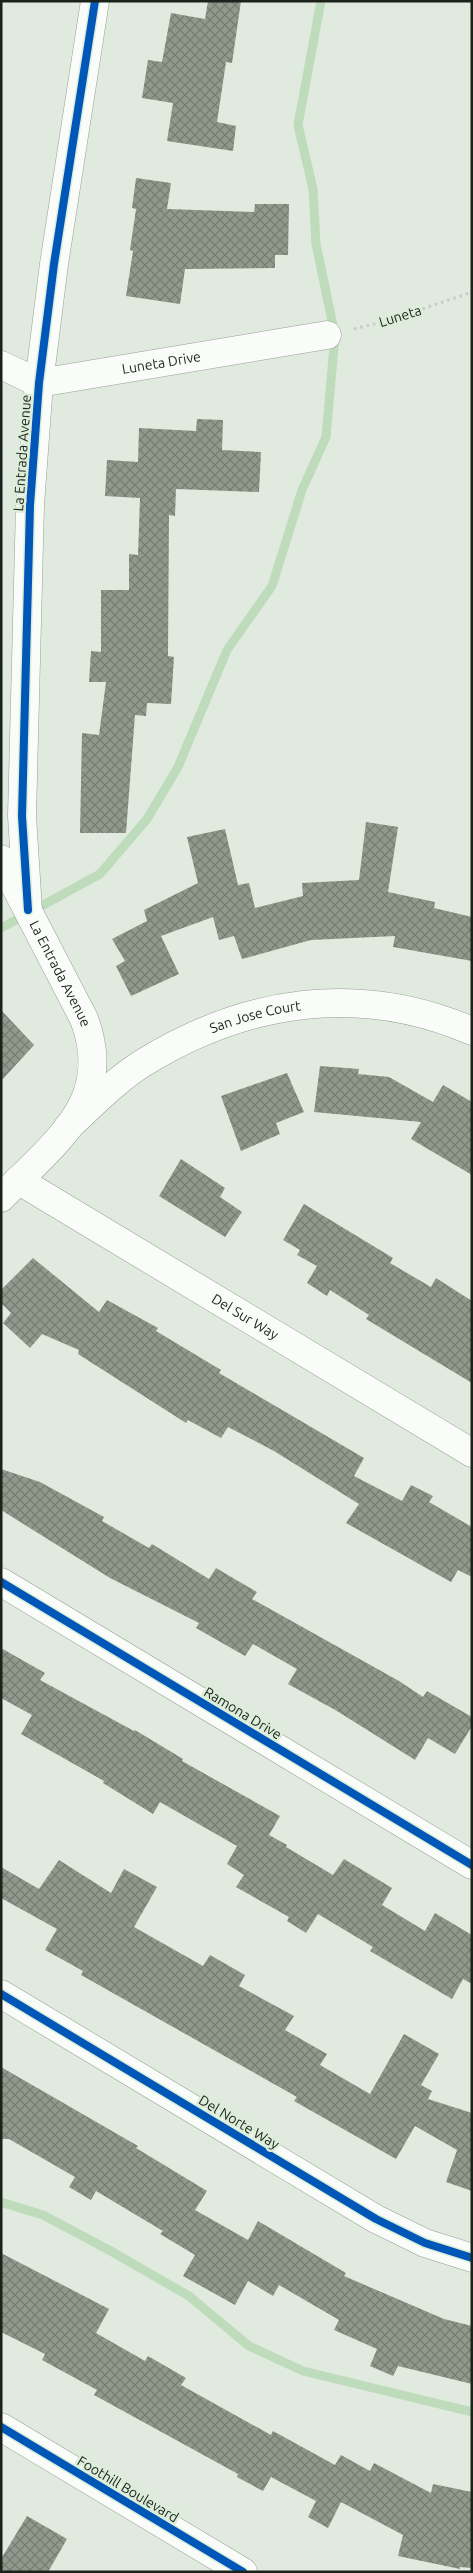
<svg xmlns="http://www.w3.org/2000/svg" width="473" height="2573" font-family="Ubuntu,sans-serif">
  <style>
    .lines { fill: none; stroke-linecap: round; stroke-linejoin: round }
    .stream { stroke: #bedbbb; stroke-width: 9 }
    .building { fill: url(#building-cross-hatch) }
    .minor-casing { stroke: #979f96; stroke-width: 29 }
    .path { stroke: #c7cac7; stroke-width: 3; stroke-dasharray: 2.5 4; stroke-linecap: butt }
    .minor { stroke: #fafcfa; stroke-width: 28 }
    .cycleway-casing { stroke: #dceeda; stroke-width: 11 }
    .cycleway { stroke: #0057b8; stroke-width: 8 }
    .labels { text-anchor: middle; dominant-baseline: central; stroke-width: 5; stroke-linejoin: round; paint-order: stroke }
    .street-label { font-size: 14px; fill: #1b221b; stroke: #dceeda }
  </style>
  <defs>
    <pattern id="building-cross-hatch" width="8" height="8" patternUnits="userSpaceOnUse" patternTransform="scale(1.25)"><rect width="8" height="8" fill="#8f9a8d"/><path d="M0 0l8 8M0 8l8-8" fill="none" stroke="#747d72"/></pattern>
  </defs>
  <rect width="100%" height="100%" fill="#e0eade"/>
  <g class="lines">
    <g class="stream">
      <polyline points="1,928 100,874 147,819 178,767 227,650 272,586 302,490 326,437 335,335 316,244 313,189 298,125 321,1"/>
      <polyline points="1,2202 43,2215 109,2250 189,2296 249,2346 303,2371 472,2412"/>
    </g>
  </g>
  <g class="building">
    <polygon points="208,1 241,1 232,63 226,62 217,122 236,126 233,151 167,141 173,103 142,98 148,60 162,62 171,13 205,19"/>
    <polygon points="136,178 171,183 167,209 254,212 255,204 289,204 288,255 275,255 275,268 185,269 180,304 126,296 133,251 130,250 136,209 132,208"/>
    <polygon points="197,419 223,420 222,450 261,452 259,492 176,489 175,516 169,515 168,656 174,657 171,704 147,703 146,716 135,715 126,833 80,833 82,733 99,735 106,682 89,682 91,651 101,652 101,590 129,590 129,554 138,555 140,498 105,496 107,460 138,462 139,428 196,431"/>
    <polygon points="366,822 398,827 388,892 435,902 434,908 472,917 472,961 393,947 395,936 311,940 242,959 234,936 219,940 213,917 161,936 179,974 131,996 116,966 125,961 112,939 147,921 144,910 198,883 187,837 225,829 238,885 249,883 255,908 303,896 302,883 359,880"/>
    <polygon points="1,1010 34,1045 1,1081"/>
    <polygon points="320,1066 359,1069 358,1074 389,1077 433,1102 443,1085 472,1102 472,1175 411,1139 421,1122 314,1112"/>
    <polygon points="287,1073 304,1112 276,1123 280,1134 241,1151 221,1096"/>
    <polygon points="181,1159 225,1188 220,1197 242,1212 225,1237 159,1196"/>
    <polygon points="304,1204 393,1258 390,1263 431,1287 436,1278 472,1301 472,1383 366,1319 369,1315 330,1290 327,1296 307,1283 317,1266 297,1255 300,1250 283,1240"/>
    <polygon points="33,1258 99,1312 107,1300 158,1328 156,1331 221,1370 219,1373 364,1458 354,1476 402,1501 411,1485 433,1496 429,1502 472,1527 472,1577 458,1570 451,1582 346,1523 359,1504 274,1451 228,1427 221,1438 188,1420 186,1423 78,1354 79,1350 42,1334 30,1348 3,1323 11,1313 1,1303 1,1290"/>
    <polygon points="1,1469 40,1482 104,1517 102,1521 149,1548 152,1544 209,1579 216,1568 257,1592 252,1599 399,1681 423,1697 427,1691 472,1717 472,1726 455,1754 428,1738 415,1760 337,1711 288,1684 297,1669 253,1644 245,1656 196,1628 199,1623 110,1578 1,1510"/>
    <polygon points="1,1648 45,1673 40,1680 134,1731 135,1730 183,1759 182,1761 280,1816 269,1835 287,1845 286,1847 333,1875 344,1859 392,1888 382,1905 425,1931 435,1913 472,1935 472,1984 463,1979 452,1999 370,1951 373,1947 318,1914 306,1933 287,1921 289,1917 236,1887 244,1875 227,1864 237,1846 160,1802 153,1814 103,1783 104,1781 21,1734 32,1715 1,1698"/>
    <polygon points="59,1860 111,1893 124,1869 157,1887 134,1927 203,1966 210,1955 245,1975 239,1986 294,2016 285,2030 327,2054 320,2065 370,2094 404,2034 439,2054 421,2085 432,2091 428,2099 472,2113 472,2191 446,2182 457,2150 415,2126 396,2159 294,2101 297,2097 81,1975 83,1971 45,1950 57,1929 1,1898 1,1867 39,1889"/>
    <polygon points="1,2067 138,2146 136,2148 207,2191 195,2210 248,2240 258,2221 346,2273 344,2276 444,2319 472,2326 472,2384 398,2366 393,2376 370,2366 377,2349 334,2330 339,2320 279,2285 273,2296 248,2281 235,2305 183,2276 195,2255 160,2234 163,2231 96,2191 91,2200 69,2187 75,2177 9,2139 1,2139"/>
    <polygon points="1,2253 109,2309 96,2333 145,2361 148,2356 186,2378 181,2385 271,2435 273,2431 335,2465 341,2455 370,2471 374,2463 431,2493 433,2484 472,2492 472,2568 460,2567 460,2569 398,2556 403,2535 341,2502 328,2528 308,2517 316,2501 271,2477 263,2491 237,2477 238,2474 94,2395 97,2390 42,2360 45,2354 1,2332"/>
    <polygon points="27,2516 67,2539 48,2572 1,2572 1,2559"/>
  </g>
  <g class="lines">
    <g class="minor-casing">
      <g id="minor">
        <path id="s1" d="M1 365 39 383 327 335"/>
        <path id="s2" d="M1 859 84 1019C116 1103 53 1143 1 1198"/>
        <polyline points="28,910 22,816 30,505 39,383 54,264 95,1"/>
        <path id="s3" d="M68 1127C92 1105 116 1080 143 1063 245 1000 359 982 472 1031"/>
        <path id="s4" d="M18 1180 472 1453"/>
        <polyline points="1,1582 472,1865"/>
        <polyline points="1,1994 376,2219 425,2243 472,2258"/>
        <polyline points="1,2427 243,2572"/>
      </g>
    </g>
    <polyline class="path" points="354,329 390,320 472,292"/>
    <use href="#minor" class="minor"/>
    <g class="cycleway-casing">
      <g id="cycleway">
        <polyline points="28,910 22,816 30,505 39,383 54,264 95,1"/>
        <polyline points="1,1582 472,1865"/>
        <polyline points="1,1994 376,2219 425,2243 472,2258"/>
        <polyline points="1,2427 243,2572"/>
      </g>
    </g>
    <use href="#cycleway" class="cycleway"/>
  </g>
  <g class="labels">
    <g class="street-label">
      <text transform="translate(400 316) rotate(-17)">Luneta</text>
      <text stroke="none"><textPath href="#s1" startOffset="166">Luneta Drive</textPath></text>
      <text transform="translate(22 453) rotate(-86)">La Entrada Avenue</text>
      <text stroke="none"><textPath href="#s2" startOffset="129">La Entrada Avenue</textPath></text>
      <text stroke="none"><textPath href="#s3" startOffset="221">San Jose Court</textPath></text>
      <text stroke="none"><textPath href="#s4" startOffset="265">Del Sur Way</textPath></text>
      <text transform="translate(243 1713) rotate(31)">Ramona Drive</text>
      <text transform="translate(239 2122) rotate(31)">Del Norte Way</text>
      <text transform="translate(128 2489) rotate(31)">Foothill Boulevard</text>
    </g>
  </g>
  <rect width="473" height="2573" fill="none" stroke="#1b221b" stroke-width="5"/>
</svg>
